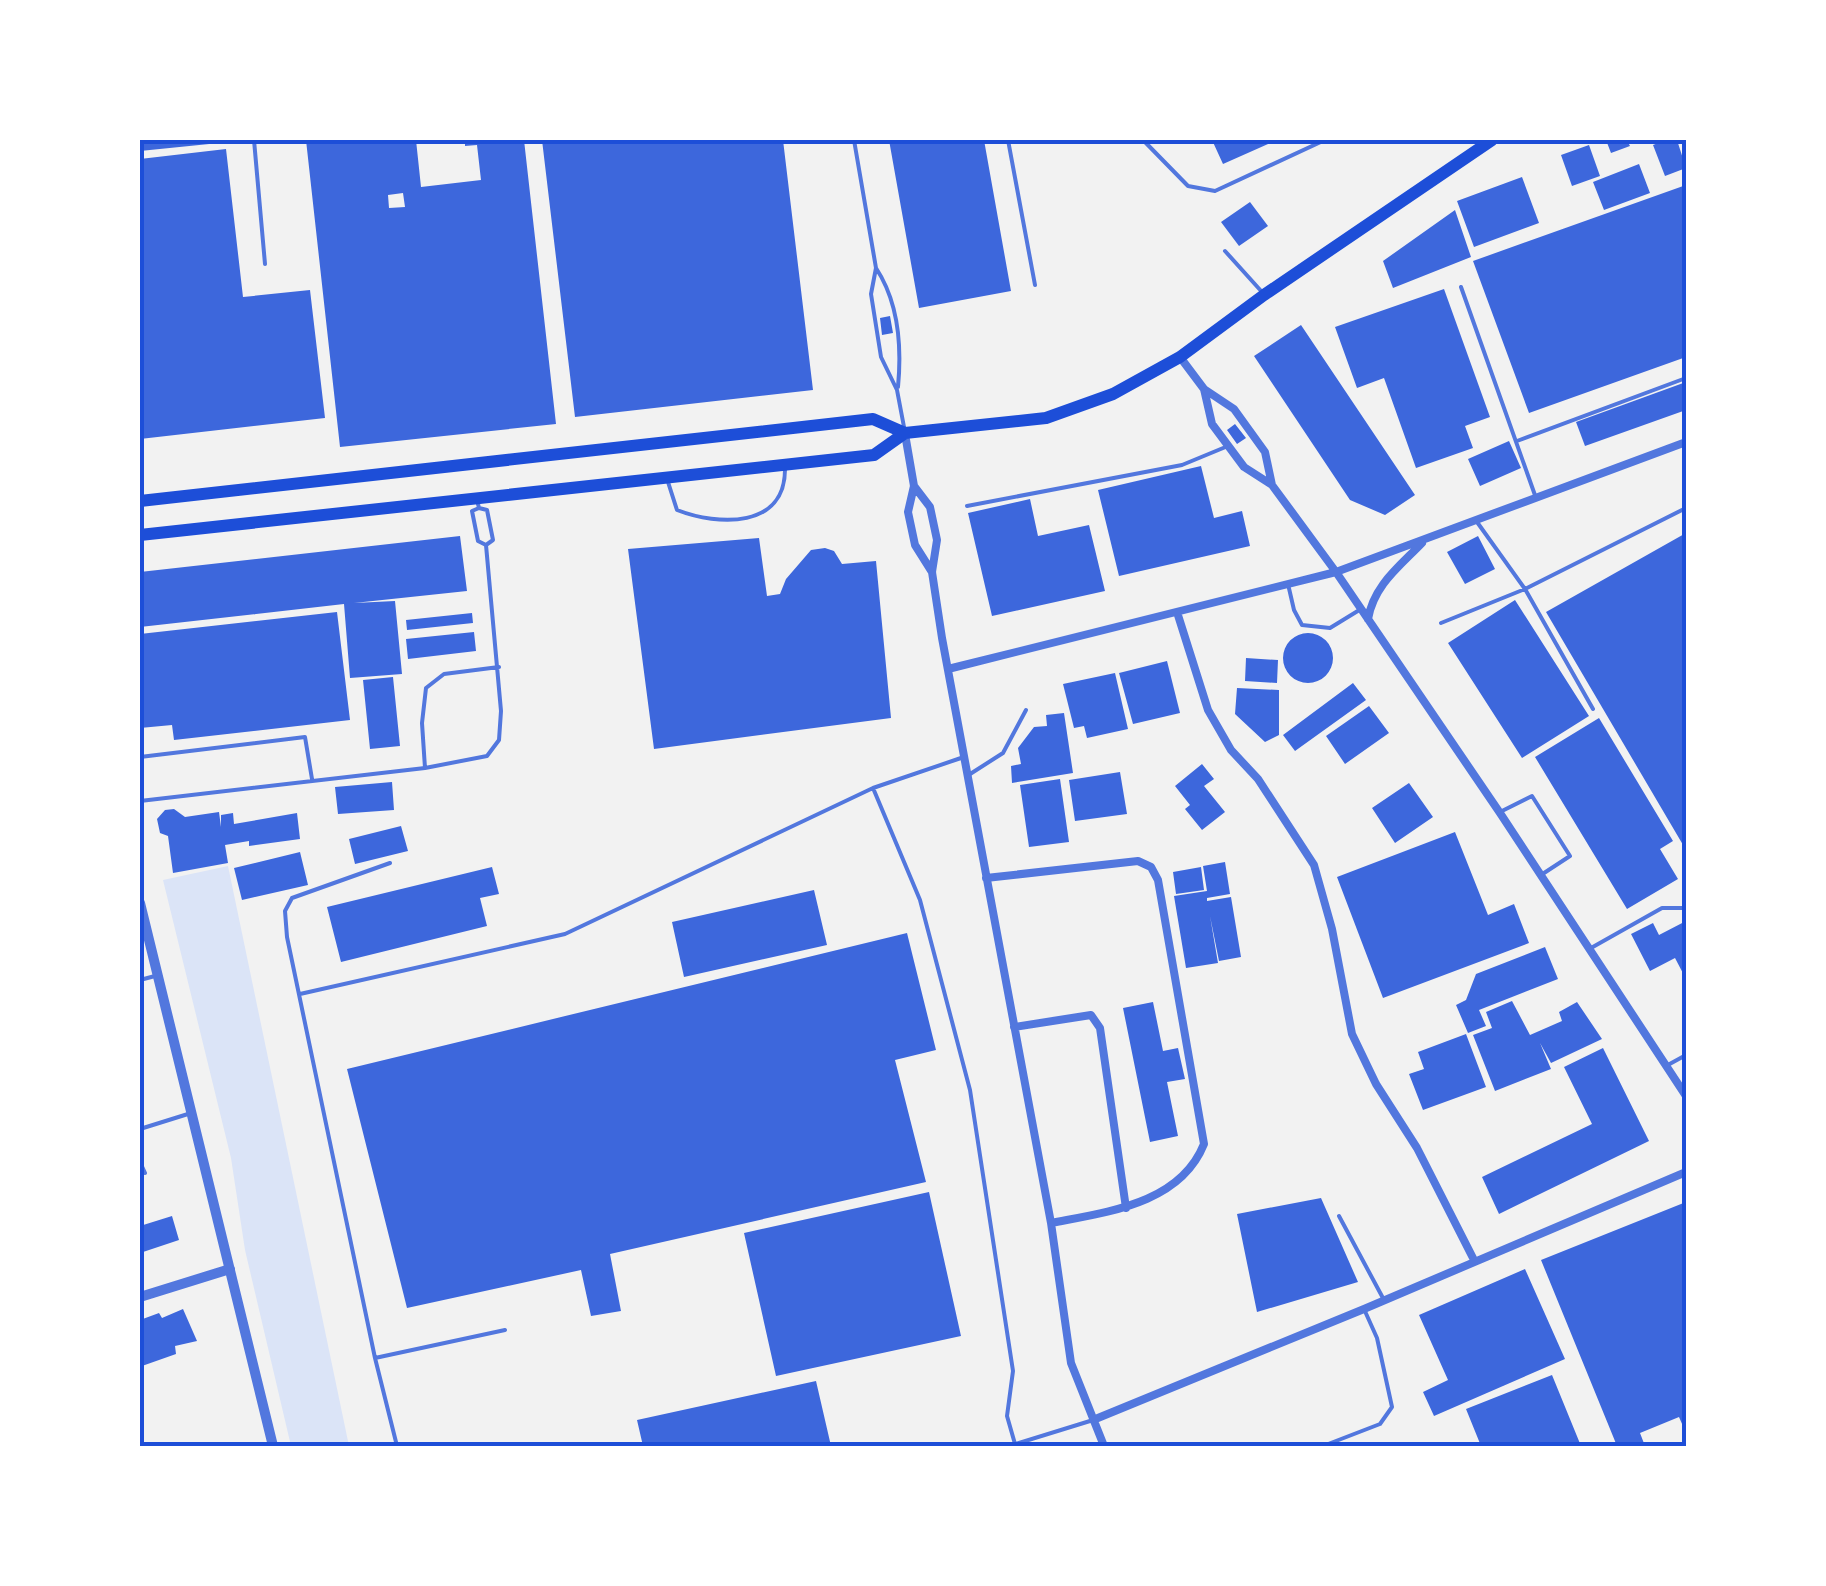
<svg xmlns="http://www.w3.org/2000/svg" width="1826" height="1586" viewBox="0 0 1826 1586" font-family="'Noto Sans',sans-serif">
<rect width="100%" height="100%" fill="#f2f2f2"/>
<path fill="#dbe4f7" d="M228 866 349 1446H291L245 1250 231 1158 163 880Z"/>
<path fill="#3d67dc" fill-rule="evenodd" d="M140 140H219V143L140 151Z
M306 140H416L421 187 481 180 477 145 465 146V140H524L556 424 340 447ZM403 193 405 207 389 208 388 195Z
M542 140H783L813 390 575 417Z
M889 140H984L1011 291 919 308Z
M1212 140H1277L1223 164Z
M1606 140H1627L1630 146 1611 153Z
M1666 140H1677L1686 168 1665 176 1653 145Z
M1589 145 1600 176 1572 186 1561 155Z
M226 149 243 297 310 290 325 418 140 439V159Z
M1639 164 1650 193 1604 210 1593 182Z
M1522 177 1539 223 1474 247 1457 201Z
M1686 185V357L1529 413 1473 261Z
M1250 202 1268 226 1239 246 1221 222Z
M1455 210 1471 257 1393 288 1383 261Z
M1444 289 1490 417 1465 426 1473 448 1416 468 1384 378 1357 388 1335 327Z
M890 316 893 333 882 335 880 318Z
M1301 325 1415 495 1385 515 1350 500 1254 356Z
M1686 382V410L1585 446 1576 422Z
M1235 424 1246 438 1237 444 1227 430Z
M1509 441 1521 468 1480 486 1468 459Z
M1201 466 1214 518 1242 511 1250 546 1119 576 1098 490Z
M1030 499 1038 536 1089 525 1105 591 992 616 968 513Z
M1686 533V850L1546 612Z
M460 536 467 591 354 603 395 601 402 674 350 678 344 604 140 627V572Z
M1478 536 1495 569 1465 584 1447 552Z
M759 538 767 596 780 594 786 579 811 550 825 548 834 551 842 564 876 561 891 718 654 749 628 549Z
M1515 600 1589 716 1522 758 1448 643Z
M337 612 350 720 174 740 172 725 140 728V634Z
M472 613 473 623 407 630 406 620Z
M474 632 476 651 408 659 406 639Z
M1283 658a25 25 0 1 1 50 0a25 25 0 1 1-50 0Z
M1246 658 1278 660 1277 683 1245 681Z
M1167 661 1180 713 1133 724 1119 673Z
M1115 673 1128 729 1087 738 1084 726 1074 728 1063 684Z
M393 677 400 746 370 749 363 680Z
M1353 683 1366 700 1295 751 1283 735Z
M1237 688 1279 690V735L1265 742 1235 714Z
M1369 706 1389 733 1345 764 1326 736Z
M1064 713 1073 773 1012 783 1011 766 1021 764 1018 748 1034 727 1047 726 1046 715Z
M1599 718 1673 841 1660 849 1678 879 1627 909 1535 757Z
M1202 764 1214 779 1204 786 1225 812 1202 830 1185 809 1190 805 1175 786Z
M1120 772 1127 814 1075 821 1069 780Z
M1060 779 1069 842 1029 847 1020 785Z
M392 782 394 810 338 814 335 787Z
M1409 783 1433 817 1395 843 1372 808Z
M174 809 185 817 219 812 221 827V815L233 813 234 824 297 813 300 839 249 846V841L225 845 228 863 173 873 168 836 160 833 157 819 165 810Z
M401 826 408 851 355 864 349 839Z
M1455 832 1488 915 1514 904 1529 943 1383 998 1337 877Z
M300 852 308 885 242 900 234 868Z
M1225 862 1230 894 1207 898V901L1231 897 1241 957 1219 961 1210 916 1218 963 1186 968 1174 896 1207 891 1203 866Z
M492 867 499 894 480 898 487 926 341 962 327 907Z
M1201 867 1204 890 1176 894 1173 872Z
M814 890 827 945 684 977 672 922Z
M1686 921V979L1675 958 1650 971 1631 934 1653 923 1659 935Z
M907 933 936 1050 895 1060 926 1182 610 1254 621 1311 591 1316 581 1270 407 1308 347 1069Z
M1545 947 1558 979 1479 1010 1486 1026 1468 1033 1456 1005 1466 1000 1476 974Z
M1512 1001 1530 1035 1562 1021 1559 1012 1577 1002 1602 1039 1551 1063 1540 1043 1551 1069 1495 1091 1473 1035 1492 1028 1486 1012Z
M1153 1002 1163 1051 1178 1048 1185 1079 1167 1082 1178 1136 1150 1142 1123 1008Z
M1466 1034 1486 1087 1423 1110 1409 1074 1424 1069 1418 1052Z
M1603 1048 1649 1141 1499 1214 1482 1177 1592 1124 1564 1067Z
M929 1192 961 1336 776 1376 744 1233Z
M1321 1198 1358 1282 1257 1312 1237 1214Z
M1686 1202V1433L1679 1417 1640 1433 1645 1446H1617L1541 1260Z
M172 1216 179 1240 140 1253V1226Z
M1525 1269 1565 1359 1434 1416 1423 1392 1448 1380 1419 1315Z
M183 1309 197 1341 175 1346 176 1354 142 1366 144 1371 140 1373V1320L159 1313 162 1318Z
M1552 1375 1581 1446H1481L1466 1409Z
M816 1381 831 1446H643L637 1420Z"/>
<g fill="none" stroke-linecap="round" stroke-linejoin="round">
<path stroke="#5277de" stroke-width="4" d="M254 140 265 264
M854 140 876 268 871 294 881 357 897 390 904 427
M1008 140 1035 285
M1143 140 1188 186 1215 191 1325 140
M1225 251 1262 292
M876 268C899 303 902 345 898 387
M1461 287 1536 498
M1517 441 1686 378
M668 482 677 510C718 526 786 529 785 468
M477 500 479 508 487 510 493 540 486 545
M967 506 1182 465 1228 446
M1477 522 1525 589 1593 709
M1288 584 1294 610 1302 625 1330 628 1361 609
M1441 623 1525 589 1686 508
M140 757 305 737 312 779
M425 768 422 723 426 688 444 674 499 667
M967 776 1003 753 1026 710
M873 788 920 900 970 1090 1013 1371 1007 1416 1015 1444
M140 801 425 768 487 756 499 740 501 711 486 545 478 541 472 511 479 508
M1502 811 1532 796 1570 856 1541 875
M390 863 292 898 285 911 287 937 375 1358 397 1446
M1591 948 1662 908H1686
M140 980 155 976
M300 994 565 934 873 788 961 758
M1666 1066 1686 1055
M140 1129 188 1114
M140 1162 145 1173
M1339 1216 1384 1300
M375 1358 505 1330
M1009 1446 1090 1421
M1323 1446 1380 1424 1392 1407 1377 1338 1364 1309"/>
<path stroke="#5277de" stroke-width="8" d="M1180 357 1204 389 1234 409 1265 452 1272 485
M1204 389 1212 424 1244 467 1272 485 1336 572 1500 813 1686 1096
M905 434 914 486 908 512 915 545 932 572
M914 486 930 507 937 540 932 572 942 638 1051 1223 1071 1363 1104 1446
M1177 612 1208 710 1231 750 1258 779 1314 865 1332 929 1352 1034 1376 1084 1417 1148 1474 1260
M1368 619C1374 585 1399 567 1422 543
M948 669 1336 572 1686 442
M986 878 1138 861 1151 867 1158 880 1204 1144C1180 1204 1107 1212 1051 1223
M1014 1027 1091 1015 1100 1028 1126 1208
M1093 1420 1364 1309 1686 1172"/>
<path stroke="#5277de" stroke-width="10" d="M140 903 273 1446
M140 1297 230 1269"/>
<path stroke="#1d4ed8" stroke-width="12" d="M140 501 873 419 905 433 1046 418 1113 394 1180 357 1264 295 1492 140
M140 535 874 455 905 433"/>
</g>
<rect width="1826" height="1586" fill="none" stroke="#ffffff" stroke-width="285"/>
<rect x="142" y="142" width="1542" height="1302" fill="none" stroke="#1d4ed8" stroke-width="4"/>
</svg>
